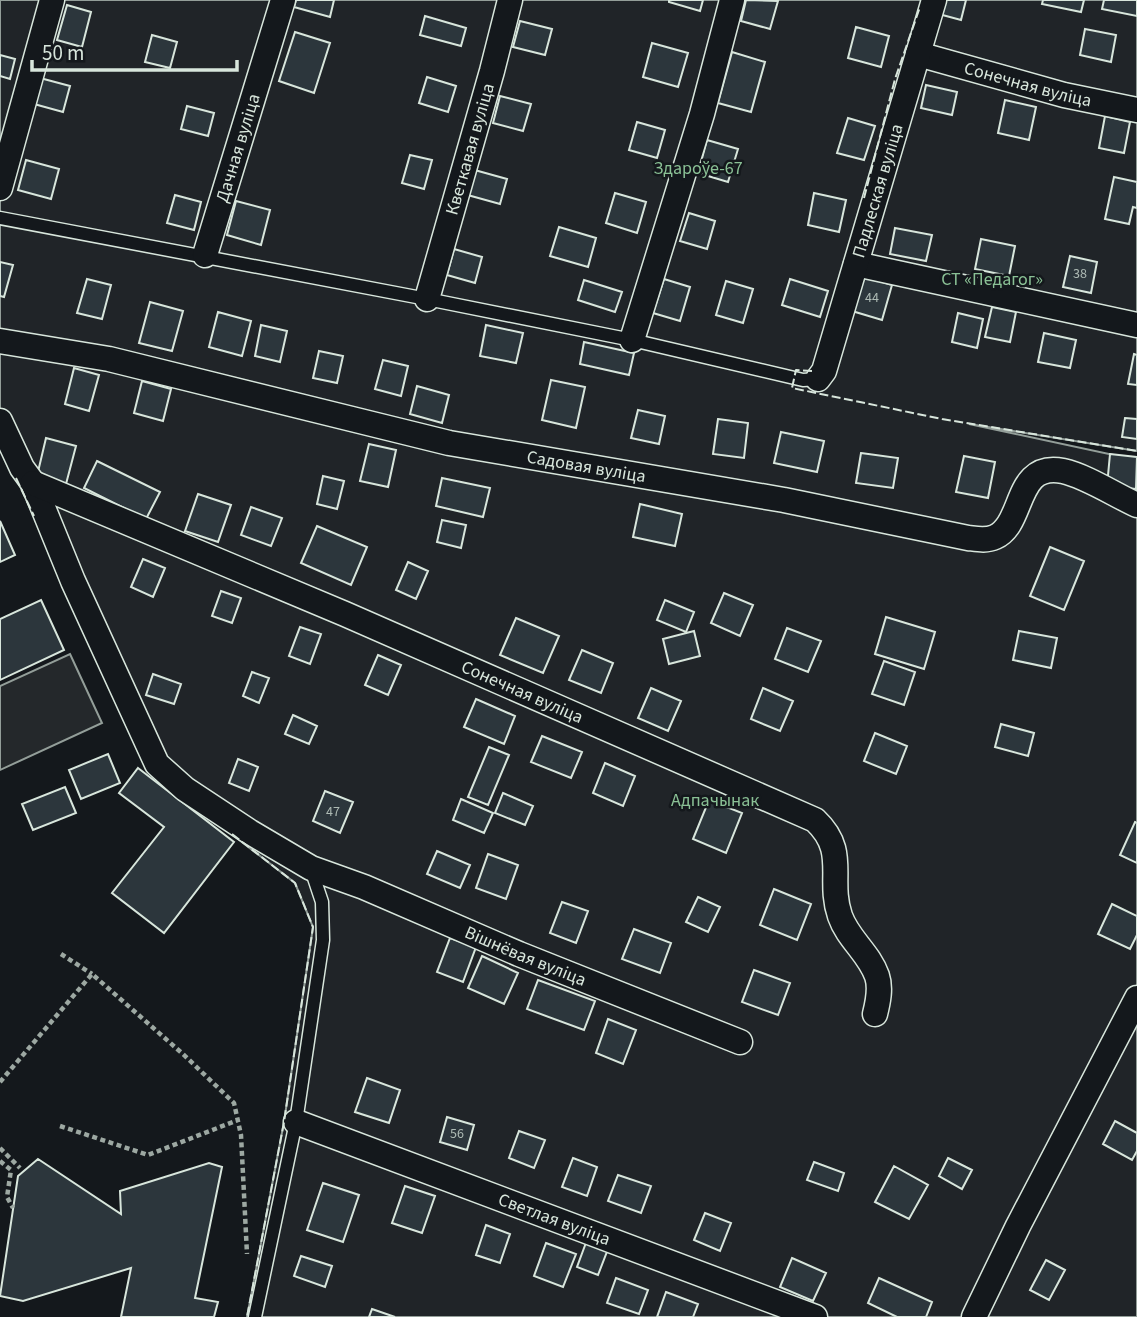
<svg xmlns="http://www.w3.org/2000/svg" width="1137" height="1317" viewBox="0 0 1137 1317" font-family="'Source Sans 3',sans-serif">
<rect width="100%" height="100%" fill="#14181c"/>
<path fill="#202428" stroke="#939e99" stroke-width="2" d="M0 0H1137V451L969 424 1137 460V1317H247L284 1122 313 927 295 883 185 798 146 758 0 443Z"/>
<path fill="#24282b" stroke="#939e99" stroke-width="2" d="M70 654 102 723 0 770V686Z"/>
<path fill="#2c363c" stroke="#d8e6dc" stroke-width="2" d="M296 0H334L330 17 294 7Z
M669 0H703L700 11 669 2Z
M746 0 778 1 770 29 741 21Z
M938 0H966L961 20 935 13Z
M1043 0H1084L1081 12 1042 4Z
M1104 0H1137V16L1102 9Z
M67 5 91 12 82 47 57 40Z
M425 16 466 28 461 46 420 35Z
M520 21 552 29 545 55 513 47Z
M856 27 889 36 881 67 848 58Z
M1085 29 1116 35 1111 62 1080 55Z
M295 32 330 43 314 93 279 81Z
M152 35 177 42 170 68 145 62Z
M652 43 688 53 678 87 643 77Z
M732 52 765 62 751 112 718 103Z
M0 55 15 59 10 79 0 76Z
M427 77 456 86 448 112 419 103Z
M40 78 70 86 63 112 34 104Z
M926 85 957 92 952 115 921 108Z
M500 96 531 104 523 131 493 123Z
M1005 100 1036 107 1029 140 998 133Z
M187 106 214 113 208 136 181 129Z
M1105 116 1130 122 1124 153 1099 148Z
M848 118 875 126 864 160 837 153Z
M637 122 665 130 657 158 629 150Z
M707 140 738 149 728 182 698 173Z
M410 155 432 160 424 189 402 183Z
M26 160 59 169 51 199 18 190Z
M471 169 507 179 500 204 464 194Z
M1114 177 1137 182V208L1133 207 1129 224 1105 219Z
M615 193 646 202 637 233 606 223Z
M814 193 846 200 839 232 808 225Z
M175 195 201 202 194 230 167 223Z
M236 201 270 210 261 245 227 235Z
M689 213 715 221 707 249 680 241Z
M559 227 596 238 588 267 550 256Z
M895 228 932 235 926 261 890 254Z
M981 239 1015 246 1009 276 975 269Z
M454 249 482 257 475 283 447 275Z
M1070 256 1097 262 1091 293 1063 287Z
M0 262 13 265 4 297 0 296Z
M863 276 892 285 882 320 852 311Z
M87 279 111 285 102 319 77 313Z
M664 279 690 287 680 321 653 313Z
M790 279 828 291 820 317 782 305Z
M584 280 622 292 615 312 578 300Z
M726 281 753 289 743 323 716 315Z
M150 302 183 311 172 351 139 343Z
M992 307 1016 312 1010 342 985 337Z
M218 312 251 321 242 356 209 347Z
M958 313 983 319 977 348 952 342Z
M261 325 287 331 280 362 255 356Z
M486 325 523 333 516 363 480 356Z
M1044 333 1076 340 1070 368 1038 362Z
M584 342 634 353 629 375 580 364Z
M319 351 343 356 337 383 313 378Z
M1134 354 1137 355V385L1128 384Z
M383 360 408 366 401 396 375 389Z
M74 368 99 375 89 411 65 404Z
M551 380 585 387 576 428 542 420Z
M142 381 171 389 163 421 134 413Z
M417 386 449 395 442 423 410 414Z
M638 410 665 416 659 444 631 438Z
M1125 418 1137 419V439L1122 437Z
M718 419 748 423 744 458 713 454Z
M781 432 824 441 817 472 774 463Z
M46 438 76 446 66 484 37 476Z
M369 444 396 450 388 487 360 481Z
M861 453 898 458 893 488 856 483Z
M1110 454 1137 457 1136 489 1107 486Z
M964 456 995 462 988 498 956 492Z
M97 461 160 492 146 519 84 488Z
M323 476 344 481 337 509 317 504Z
M442 478 490 488 483 517 436 506Z
M198 494 231 505 218 542 185 531Z
M640 504 682 514 675 546 633 537Z
M251 507 282 518 271 546 241 535Z
M442 520 466 525 461 548 437 542Z
M0 521 15 555 0 562Z
M317 526 367 547 351 585 301 563Z
M1050 547 1084 561 1064 610 1030 596Z
M143 559 165 568 153 597 131 587Z
M408 562 428 571 416 599 396 590Z
M221 591 241 598 232 623 212 616Z
M724 593 753 605 740 636 711 623Z
M41 600 64 650 0 680V619Z
M665 600 694 612 686 632 657 620Z
M886 617 935 632 924 669 875 654Z
M516 618 559 636 543 673 500 655Z
M300 627 321 634 310 664 289 656Z
M787 628 821 641 808 672 775 659Z
M694 631 700 656 669 664 663 639Z
M1019 631 1057 638 1051 668 1013 660Z
M582 650 613 663 601 693 569 680Z
M378 655 401 665 388 695 365 685Z
M884 661 915 672 904 705 872 694Z
M252 672 269 678 259 703 243 696Z
M153 674 181 684 174 704 146 695Z
M651 688 681 701 668 731 638 718Z
M763 688 793 701 780 731 751 719Z
M476 699 515 716 504 744 464 727Z
M293 715 317 726 309 744 285 734Z
M1001 724 1034 733 1028 756 995 747Z
M875 733 907 746 896 774 864 761Z
M542 736 582 752 571 778 531 762Z
M489 747 509 755 488 805 468 797Z
M108 754 120 783 81 799 69 770Z
M238 759 258 767 249 791 229 783Z
M605 763 635 776 623 806 593 793Z
M138 768 234 842 164 933 112 893 164 827 119 793Z
M65 787 76 813 33 830 22 804Z
M325 791 353 802 340 833 313 821Z
M503 793 533 806 525 825 495 813Z
M461 799 493 813 484 833 453 820Z
M709 800 742 813 726 853 693 839Z
M1135 822 1137 823V863L1120 855Z
M437 851 470 865 460 888 427 874Z
M488 854 518 865 506 899 476 888Z
M774 889 811 904 797 940 760 925Z
M698 897 720 907 708 932 686 922Z
M562 902 588 911 576 943 550 933Z
M1112 904 1137 916V935L1130 949 1098 934Z
M634 929 671 943 660 973 622 959Z
M450 938 476 947 463 982 437 972Z
M482 956 518 973 504 1004 468 988Z
M754 970 790 983 778 1015 742 1002Z
M538 980 595 1001 584 1030 527 1009Z
M608 1019 636 1030 623 1064 596 1053Z
M367 1078 400 1090 389 1123 355 1112Z
M447 1117 474 1125 467 1150 440 1142Z
M1115 1121 1137 1133V1151L1132 1160 1103 1144Z
M519 1131 545 1140 534 1168 509 1158Z
M573 1158 597 1167 587 1196 562 1187Z
M948 1158 972 1170 962 1189 939 1176Z
M38 1159 121 1214 120 1191 209 1163 222 1167 195 1298 218 1302 214 1317H121L131 1268 23 1301 0 1296 18 1176Z
M814 1162 844 1173 838 1191 807 1180Z
M894 1166 928 1185 909 1219 875 1202Z
M618 1175 651 1186 641 1213 608 1201Z
M323 1183 359 1195 343 1242 307 1230Z
M405 1186 435 1196 422 1233 392 1223Z
M705 1213 731 1223 720 1251 694 1240Z
M486 1225 510 1234 500 1263 476 1255Z
M587 1240 608 1249 598 1275 577 1267Z
M546 1243 576 1254 563 1287 534 1276Z
M301 1256 332 1266 325 1287 294 1276Z
M792 1258 826 1273 813 1301 780 1287Z
M1046 1260 1065 1270 1049 1300 1030 1290Z
M616 1278 648 1290 639 1314 607 1303Z
M879 1278 932 1302 926 1317H897L868 1303Z
M666 1292 698 1304 693 1317H657Z
M372 1309 395 1317H369Z"/>
<g fill="none" stroke-linecap="round" stroke-linejoin="round">
<defs>
<path id="lane" d="M0 218 427 299 632 340 803 380 818 379
M255 1317 296 1122 323 940 322 902 311 869"/>
<g id="street">
<path id="s1" d="M918 54 1064 95 1137 110"/>
<path d="M0 188 52 0"/>
<path id="s2" d="M205 255 283 0"/>
<path d="M856 264 1137 325"/>
<path id="s3" d="M427 299 492 71 510 0"/>
<path d="M632 340 702 114 732 0"/>
<path id="s4" d="M0 341 109 359 449 443 784 500 968 538C977 539 986 541 995 537 1025 524 1014 461 1063 471 1086 476 1115 495 1137 505"/>
<path id="s5" d="M818 379 824 371 934 0"/>
<path id="s6" d="M0 421 22 468 33 483 73 581 157 764 185 789 250 832 311 868 364 887 519 954 740 1042"/>
<path id="s7" d="M33 483 345 614 815 820C849 852 827 878 840 916 848 939 869 953 877 976 881 988 878 1002 875 1014"/>
<path id="s8" d="M296 1122 815 1317"/>
<path d="M974 1317 1018 1226 1137 998"/>
</g>
</defs>
<use href="#lane" stroke="#d8e6dc" stroke-width="15"/>
<use href="#street" stroke="#d8e6dc" stroke-width="27"/>
<path stroke="#9da8a2" stroke-width="4.5" stroke-dasharray="5 3.5" stroke-linecap="butt" d="M61 954 92 974
M0 1082 92 974 184 1055 234 1103 241 1135 247 1254
M60 1126 148 1155 238 1120
M0 1148 20 1168
M0 1161 11 1170 7 1197 13 1208"/>
<use href="#lane" stroke="#14181c" stroke-width="12"/>
<use href="#street" stroke="#14181c" stroke-width="24"/>
<path stroke="#d8e6dc" stroke-width="2" stroke-dasharray="9 3.5" stroke-linecap="butt" d="M864 198 895 79 920 7
M812 371 796 370 792 388 942 419 1137 451
M16 478 34 516
M232 834 295 883 313 927 284 1122 247 1317"/>
</g>
<g text-anchor="middle" dominant-baseline="central" stroke-width="5" stroke-linejoin="round" paint-order="stroke">
<g font-size="14" fill="#adbab4">
<text x="1080" y="274">38</text>
<text x="872" y="298">44</text>
<text x="333" y="812">47</text>
<text x="457" y="1134">56</text>
</g>
<g font-size="18" fill="#d8e6dc" stroke="#14181c">
<text stroke="none"><textPath href="#s1" startOffset="114">Сонечная вуліца</textPath></text>
<text stroke="none"><textPath href="#s2" startOffset="112">Дачная вуліца</textPath></text>
<text stroke="none"><textPath href="#s3" startOffset="156">Кветкавая вуліца</textPath></text>
<text stroke="none"><textPath href="#s5" startOffset="198">Падлеская вуліца</textPath></text>
<text stroke="none"><textPath href="#s4" startOffset="600">Садовая вуліца</textPath></text>
<text stroke="none"><textPath href="#s7" startOffset="532">Сонечная вуліца</textPath></text>
<text stroke="none"><textPath href="#s6" startOffset="796">Вішнёвая вуліца</textPath></text>
<text stroke="none"><textPath href="#s8" startOffset="276">Светлая вуліца</textPath></text>
</g>
<g font-size="18" fill="#8ac095" stroke="#14181c">
<text x="698" y="168">Здароўе-67</text>
<text x="992" y="279">СТ «Педагог»</text>
<text x="715" y="800">Адпачынак</text>
</g>
</g>
<path d="M32 60v10h205v-10" fill="none" stroke="#d8e6dc" stroke-width="3.5"/>
<text x="42" y="60" font-size="21" fill="#d8e6dc" stroke="#14181c" stroke-width="5" paint-order="stroke">50 m</text>
</svg>
